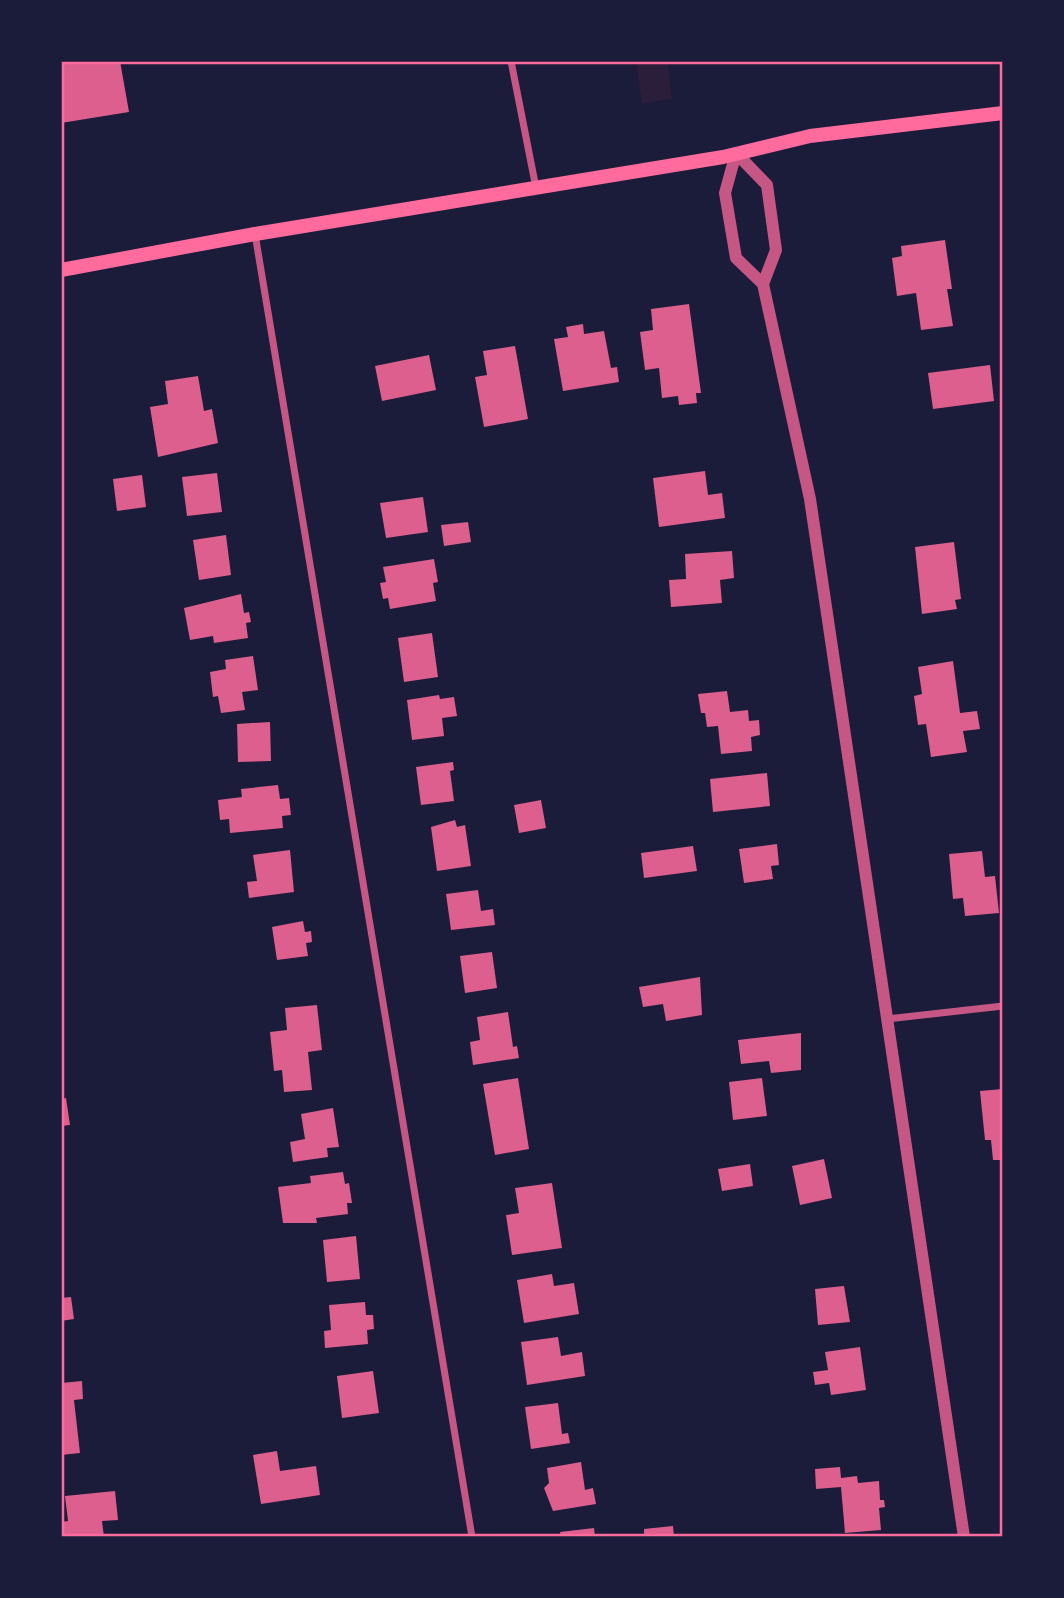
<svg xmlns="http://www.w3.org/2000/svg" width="1064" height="1598" viewBox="0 0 1064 1598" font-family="'PT Sans',sans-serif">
<rect width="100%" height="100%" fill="#1b1b3a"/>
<path fill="#2a1e3b" d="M636 61H668L672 99 642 104Z"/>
<path fill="#dd5f8e" d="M61 61H120L129 112 61 123Z
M945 240 952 289H947L953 326 921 330 916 293 897 296 892 258 902 256 901 246Z
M689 304 701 393H696L697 403 679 405 678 396 662 398 659 368 645 370 640 332 653 330 651 309Z
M583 324 584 334 604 331 611 368 617 367 619 382 563 391 554 339 568 337 566 327Z
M515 346 528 419 484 427 475 377 487 375 483 351Z
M429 355 436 390 382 401 375 366Z
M990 365 994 401 933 409 928 373Z
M198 376 204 411 212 409 218 443 158 457 150 407 168 404 165 381Z
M705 471 708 495 722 493 725 518 659 527 653 478Z
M217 473 222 512 187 516 182 477Z
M142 475 146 507 117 511 113 479Z
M423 497 428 532 386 538 380 503Z
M468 522 471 542 444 546 441 525Z
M226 535 231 575 199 580 193 540Z
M954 542 961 599 955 600 957 609 922 614 915 547Z
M732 551 734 578 720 580 722 603 671 607 669 580 686 579 685 554Z
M434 559 438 582 433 583 436 601 390 609 388 598 383 599 380 583 386 582 383 567Z
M241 594 244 613 249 612 251 622 246 623 248 638 214 643 213 636 190 640 184 608Z
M432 633 438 677 404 682 398 638Z
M253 656 258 690 242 692 245 710 221 713 218 696 213 697 210 672 226 669 225 660Z
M953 661 960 713 977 711 980 729 963 731 967 752 931 757 926 724 918 725 914 696 922 694 918 667Z
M727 691 730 712 748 710 749 721 759 720 760 735 751 737 752 751 721 754 718 726 707 727 705 713H701L698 694Z
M439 695 440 699 454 697 457 716 442 718 444 736 412 740 407 700Z
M270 722 271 761 238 762 237 724Z
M453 762 454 770 450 771 454 801 421 805 416 767Z
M767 773 770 806 713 812 710 779Z
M278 785 280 799 289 798 291 815 282 816 283 828 230 833 229 819 220 820 218 800 242 797 241 789Z
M541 800 546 828 519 833 514 805Z
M455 820 457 827 465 825 471 866 437 871 431 827Z
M777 844 779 865 771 866 773 879 744 883 739 849Z
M693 846 697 871 644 878 641 853Z
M290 850 294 892 249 898 247 882 257 881 253 855Z
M982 851 985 877 995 876 999 913 965 916 963 898 953 899 949 854Z
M478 890 481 911 493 909 495 925 451 930 446 894Z
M303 921 305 932 311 931 312 942 306 943 308 956 277 960 272 927Z
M492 952 497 988 465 993 460 956Z
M700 977 702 1015 666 1021 663 1004 643 1007 639 987Z
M317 1005 322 1050 308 1052 312 1090 284 1092 282 1070 274 1071 270 1032 287 1030 285 1008Z
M508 1012 513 1047 517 1046 519 1058 473 1065 470 1042 480 1040 477 1017Z
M801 1033V1070L771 1073 769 1061 741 1064 738 1040Z
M518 1078 529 1149 495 1155 483 1084Z
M762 1078 767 1116 733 1120 729 1082Z
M1003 1089V1160H993L991 1140H985L980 1091Z
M66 1098 70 1125 61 1126V1099Z
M333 1108 339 1147 327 1148 328 1157 293 1162 290 1142 305 1139 301 1114Z
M824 1159 832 1198 800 1205 792 1166Z
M750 1164 753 1186 722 1191 718 1169Z
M343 1172 345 1184 349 1183 352 1203H347L348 1214 316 1218 317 1223H283L278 1187 311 1183 310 1176Z
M552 1183 562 1248 512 1255 506 1215 519 1213 515 1188Z
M356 1236 360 1279 327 1282 323 1240Z
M552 1274 554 1286 574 1283 579 1314 524 1323 517 1280Z
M844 1286 850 1322 818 1325 815 1289Z
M71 1297 74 1319 61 1321V1298Z
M365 1302 366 1315H373L374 1329 367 1330 368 1344 325 1348 324 1331 331 1330 329 1305Z
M558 1337 561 1356 582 1352 585 1376 527 1385 521 1342Z
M860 1347 866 1390 831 1395 829 1383 815 1385 813 1372 828 1370 825 1352Z
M373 1371 379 1413 342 1418 337 1376Z
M82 1381 83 1399 74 1400 80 1453 61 1455V1383Z
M558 1403 562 1434 568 1433 570 1443 531 1449 525 1407Z
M277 1451 280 1471 316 1466 320 1495 261 1504 253 1455Z
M581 1462 585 1490 593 1488 596 1504 553 1511 544 1488 549 1483 547 1468Z
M840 1467 841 1478 857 1476 858 1483 879 1481 880 1500H884L885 1507 879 1508 881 1530 845 1533 841 1487 816 1489 815 1469Z
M115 1491 118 1520 102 1521 104 1537H61V1522L68 1521 65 1496Z
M673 1526 674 1537H644V1529Z
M594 1528 595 1537H561L560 1532Z"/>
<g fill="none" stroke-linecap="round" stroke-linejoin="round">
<path stroke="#c65784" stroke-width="7" d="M511 61 536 188
M255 234 472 1537
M887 1019 1003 1006"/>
<path stroke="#c65784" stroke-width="12" d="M736 153 767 185 776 250 763 284 810 499 964 1537
M736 153 725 193 736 258 763 284"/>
<path stroke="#ff6b9d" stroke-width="14" d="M61 270 255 234 723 157 810 136 1003 113"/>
</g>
<rect width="1064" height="1598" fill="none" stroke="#1b1b3a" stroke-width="126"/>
<rect x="63" y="63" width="938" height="1472" fill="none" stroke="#ff6b9d" stroke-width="2.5"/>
</svg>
